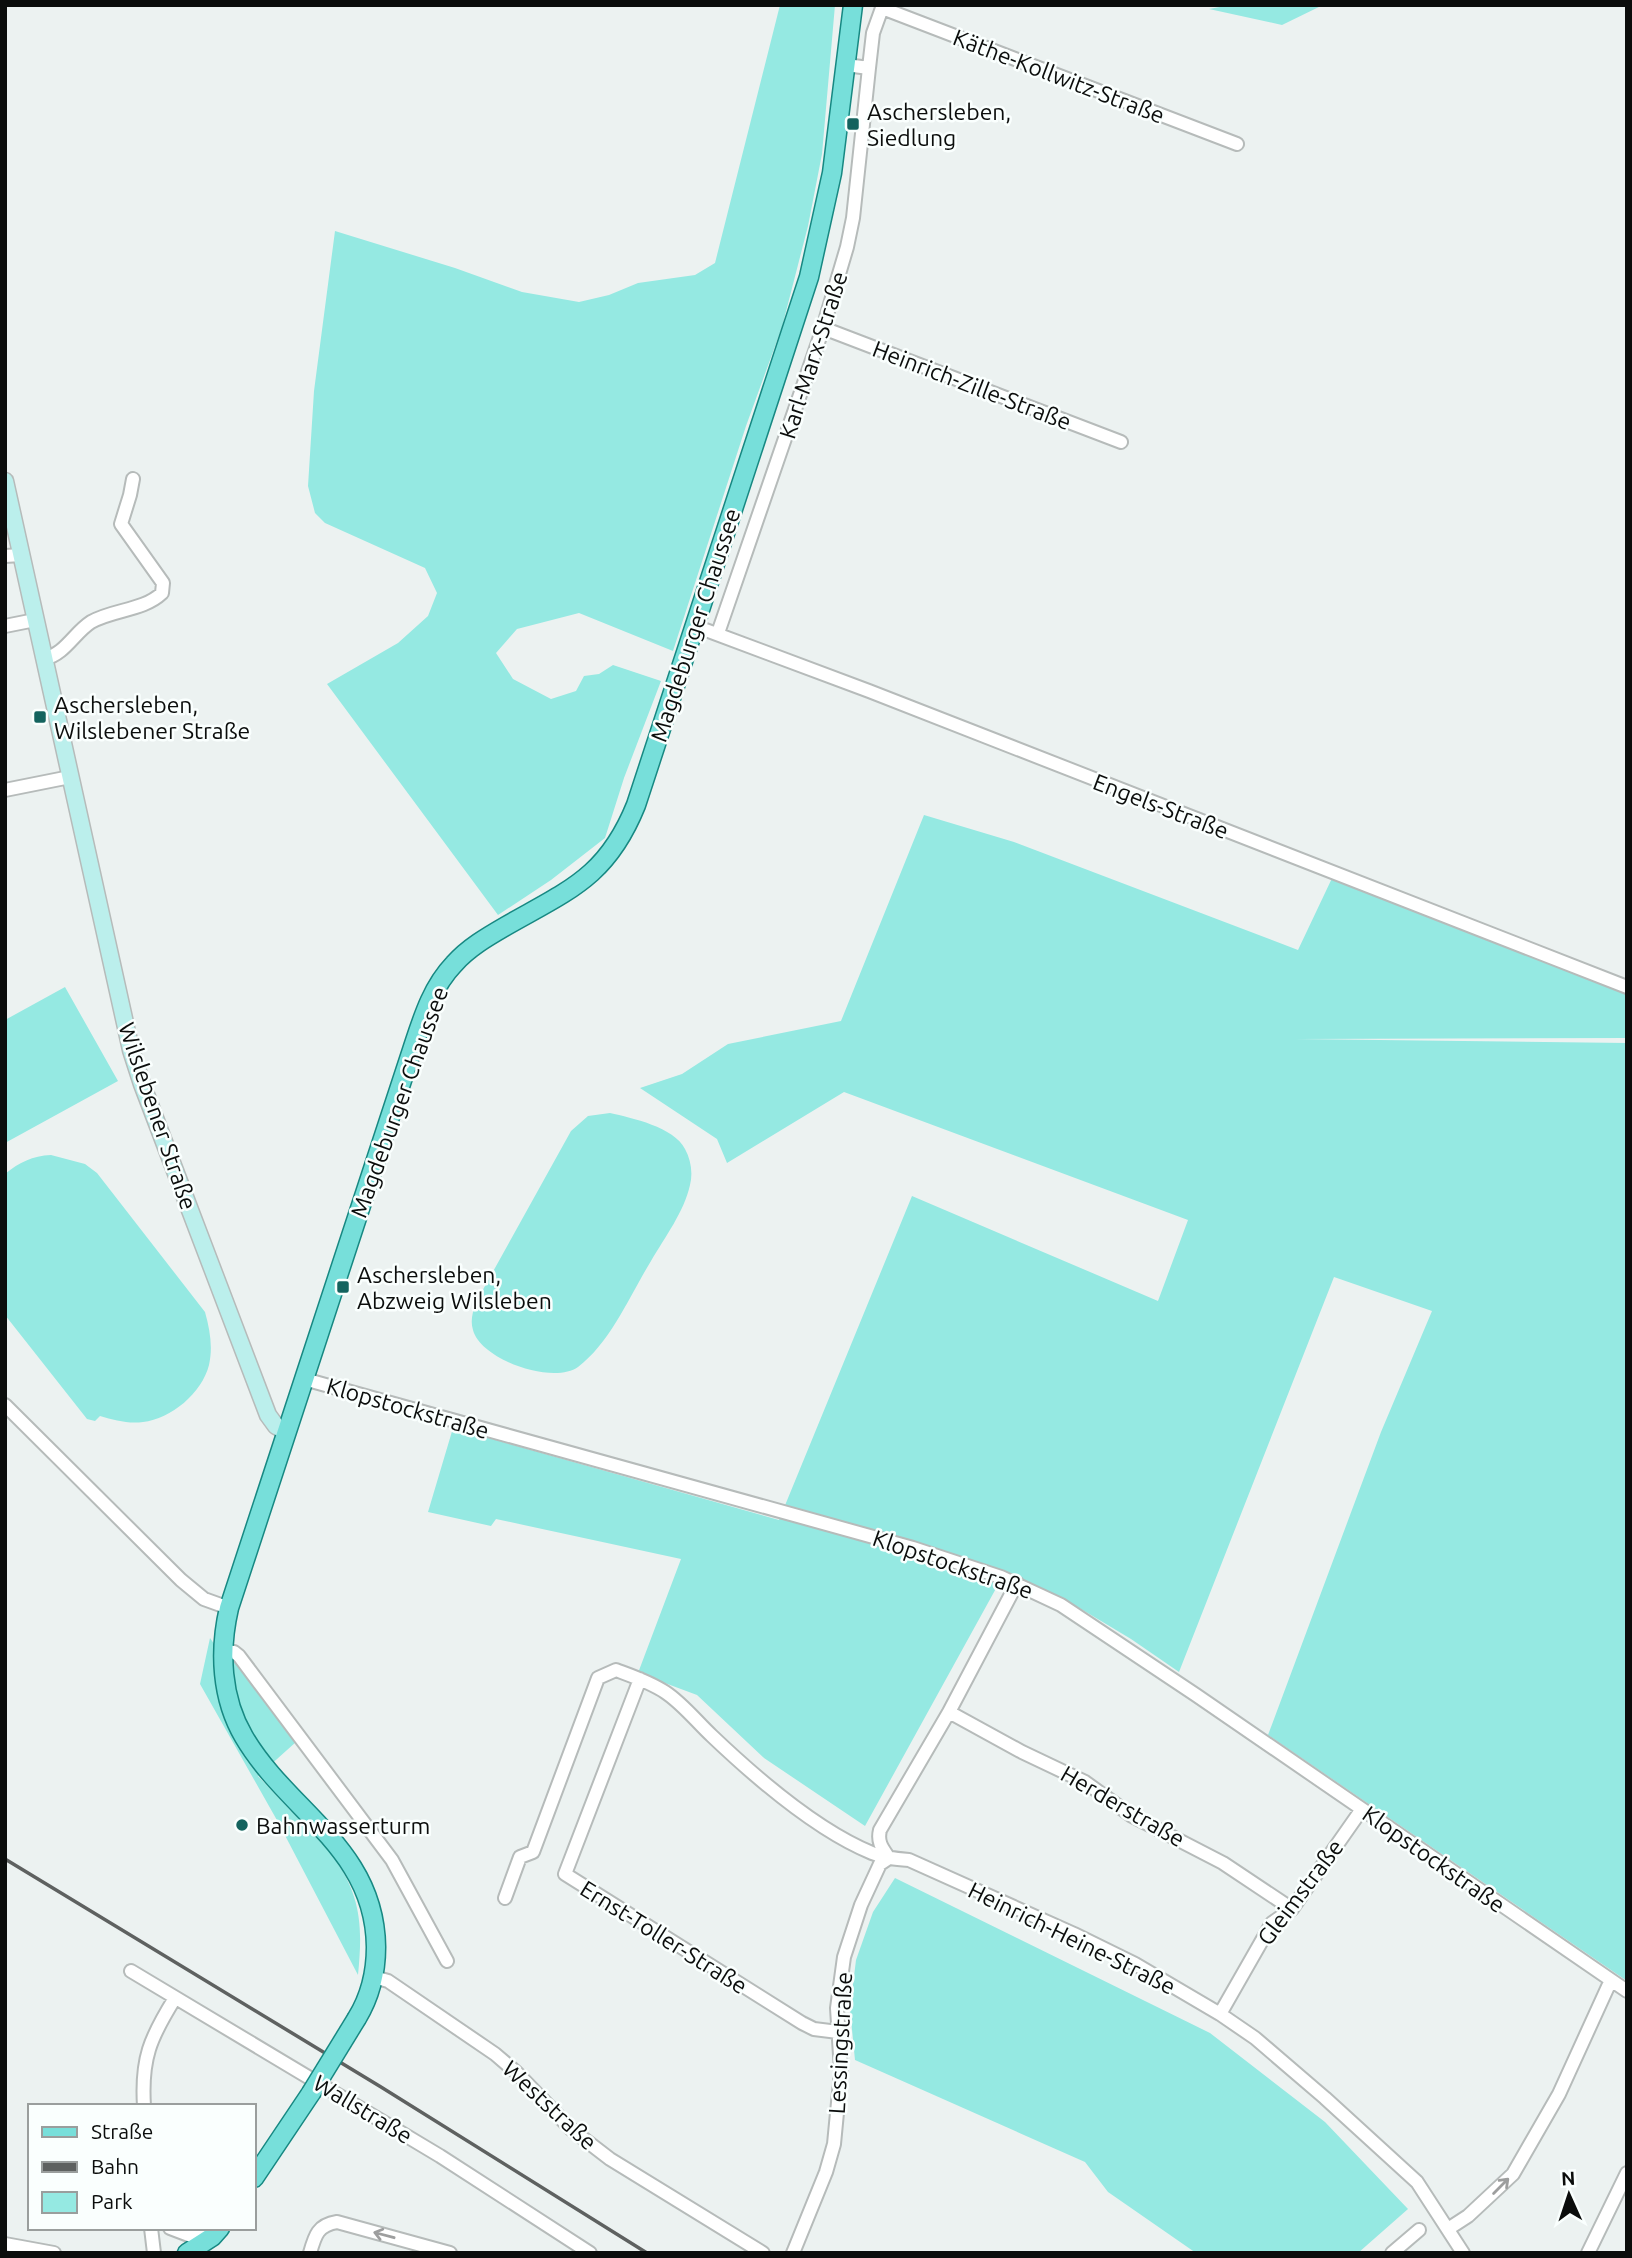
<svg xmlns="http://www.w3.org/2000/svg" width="1632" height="2258" viewBox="0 0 1632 2258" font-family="Ubuntu,sans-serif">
<rect width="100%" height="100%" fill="#ecf2f1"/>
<path fill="#95e9e2" d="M780 5H835L822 154 808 226 782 327 746 426 673 651 579 613 517 629 496 653 513 679 551 699 576 691 584 676 599 674 613 665 661 681 624 778 605 838 551 880 498 915 327 684 398 643 428 616 437 593 425 568 325 523 315 513 308 486 314 391 335 231 455 268 522 292 579 302 609 295 638 283 695 275 715 263Z
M1230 5H1323L1282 25 1209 9Z
M924 815 1014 842 1298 950 1334 874 1627 987V1038L1295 1039 1627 1043V1981L1268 1735 1381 1432 1432 1311 1334 1277 1179 1672 1131 1639 1066 1600 1008 1573 999 1583 865 1826 764 1758 697 1695 638 1673 681 1559 496 1519 491 1526 428 1512 453 1428 779 1520 912 1196 1158 1301 1188 1220 844 1092 727 1163 717 1139 640 1088 682 1074 728 1044 841 1021Z
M65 987 118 1081 5 1143V1020Z
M610 1113C632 1118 674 1127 685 1149 691 1160 693 1173 690 1185 684 1212 665 1237 651 1261 630 1295 611 1342 578 1367 553 1385 481 1360 473 1330 470 1321 473 1312 475 1304L571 1131 588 1116Z
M51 1155 85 1164 97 1173 205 1312C210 1330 213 1347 209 1365 202 1393 171 1419 143 1422 128 1424 114 1420 100 1416L95 1421 87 1419 5 1315V1174C20 1162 32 1156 51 1155Z
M210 1638 226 1661H238L296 1742 258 1776 332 1854C361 1896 363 1925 358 1975L278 1822 200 1684Z
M895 1878 1210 2033 1325 2122 1408 2209 1358 2253H1196L1108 2192 1085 2162 855 2060 850 2009 856 1960 873 1912Z"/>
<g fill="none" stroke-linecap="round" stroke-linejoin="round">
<defs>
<path id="street" d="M869 68 873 33 882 8 1237 144
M823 328 1121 442
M5 556 21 555
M5 626 35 620
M695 626 869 691 1627 987
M718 633 823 328 847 247 853 218 869 68 846 65
M44 659C65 654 74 633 91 622 114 609 143 611 162 593L163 583 121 524 130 495 133 479
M5 790 70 777
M304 1379 913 1548 1001 1577 1061 1605 1196 1695 1627 1991
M5 1405 181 1580 204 1599 229 1608
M222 1651 234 1652 239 1656 392 1860 447 1961
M640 1679 565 1874 802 2023 814 2029 838 2032
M949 1712 1022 1752 1085 1782 1132 1816 1223 1863 1292 1909
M505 1898 520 1857 533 1852 598 1678 616 1670C632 1676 650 1682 665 1692 682 1703 697 1722 712 1736 754 1776 818 1831 872 1853 884 1858 896 1859 909 1860L1074 1934 1135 1964 1220 2014 1255 2038 1325 2098 1417 2182 1463 2253
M131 1971 440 2156 590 2253
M374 1977 388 1981 495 2054 516 2072 571 2129 610 2159 763 2253
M1220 2014 1272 1923 1292 1909 1362 1809
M144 2106C141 2059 150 2038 175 1998
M151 2228 154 2253
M170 2228 191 2236 211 2237
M1448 2229 1468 2216 1513 2174 1559 2094 1611 1980
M5 2244 54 2253
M310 2253C315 2235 318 2225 337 2222L450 2253
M793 2253 826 2172 834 2144 841 2071 837 2008 844 1957 861 1905 880 1864 889 1858C882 1848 877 1842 880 1830L949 1712 1017 1583
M1392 2253 1419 2230
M1588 2253 1627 2173"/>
<path id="secondary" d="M5 481 131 1050 142 1084 268 1415 276 1426 287 1432"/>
<path id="primary" d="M357 2018C371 1995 376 1973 376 1947 375 1848 288 1812 244 1737 221 1698 219 1651 229 1608L412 1050C422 1020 431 988 454 964 468 948 487 937 506 926 569 890 607 877 636 805L809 277 832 173 853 5
M254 2178 311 2093
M187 2253 212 2237 220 2228"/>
</defs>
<use href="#street" stroke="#b6bbba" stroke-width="16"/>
<use href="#secondary" stroke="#b6bbba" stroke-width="19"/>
<use href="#primary" stroke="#178882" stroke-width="21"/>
<use href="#street" stroke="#fff" stroke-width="12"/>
<use href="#secondary" stroke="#bbefec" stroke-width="16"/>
<use href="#primary" stroke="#77dfda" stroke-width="18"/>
<path stroke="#5e6160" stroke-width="3.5" d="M5 1859 381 2087 647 2253"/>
<defs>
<path id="primary-bridge" d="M311 2093 357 2018"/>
</defs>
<use href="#primary-bridge" stroke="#178882" stroke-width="21" stroke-linecap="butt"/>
<use href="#primary-bridge" stroke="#77dfda" stroke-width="18"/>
</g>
<defs><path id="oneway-shaft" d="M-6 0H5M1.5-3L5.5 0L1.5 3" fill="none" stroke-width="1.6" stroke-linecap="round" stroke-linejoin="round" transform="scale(1.75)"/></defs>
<g stroke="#9d9e9e">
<use href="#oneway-shaft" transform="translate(1501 2186) rotate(-45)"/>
<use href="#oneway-shaft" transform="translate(384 2235) rotate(-165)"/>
</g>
<g fill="#14635e" stroke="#fafffe" stroke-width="2.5">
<rect x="846" y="117" width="14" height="14" rx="3.5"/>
<rect x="33" y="710" width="14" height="14" rx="3.5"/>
<rect x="336" y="1280" width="14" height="14" rx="3.5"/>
<circle cx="242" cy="1825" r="7"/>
</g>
<g text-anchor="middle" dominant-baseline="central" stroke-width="5" stroke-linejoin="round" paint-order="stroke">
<g font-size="23" fill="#0b0d0c" stroke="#fafffe">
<text transform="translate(1059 76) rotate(21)">Käthe-Kollwitz-Straße</text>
<text transform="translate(813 355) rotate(-72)">Karl-Marx-Straße</text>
<text transform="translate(972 385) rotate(21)">Heinrich-Zille-Straße</text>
<text transform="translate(695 625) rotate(-72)">Magdeburger Chaussee</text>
<text transform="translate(1161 806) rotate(21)">Engels-Straße</text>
<text transform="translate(399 1102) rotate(-70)">Magdeburger Chaussee</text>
<text transform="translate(158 1116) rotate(71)">Wilslebener Straße</text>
<text transform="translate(408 1408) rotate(16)">Klopstockstraße</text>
<text transform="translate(953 1564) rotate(19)">Klopstockstraße</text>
<text transform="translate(1123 1806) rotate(30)">Herderstraße</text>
<text transform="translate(1434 1859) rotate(35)">Klopstockstraße</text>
<text transform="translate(1300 1892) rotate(-53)">Gleimstraße</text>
<text transform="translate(664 1937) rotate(32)">Ernst-Toller-Straße</text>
<text transform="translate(1072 1938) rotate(26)">Heinrich-Heine-Straße</text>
<text transform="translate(840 2043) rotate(-87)">Lessingstraße</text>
<text transform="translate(550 2105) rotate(43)">Weststraße</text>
<text transform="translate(363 2109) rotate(31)">Wallstraße</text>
</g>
<g font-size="23" fill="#0b0d0c" stroke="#fafffe" text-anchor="start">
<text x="867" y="111">Aschersleben,<tspan x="867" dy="26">Siedlung</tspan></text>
<text x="54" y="704">Aschersleben,<tspan x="54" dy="26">Wilslebener Straße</tspan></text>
<text x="357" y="1274">Aschersleben,<tspan x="357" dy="26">Abzweig Wilsleben</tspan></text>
<text x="256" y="1825">Bahnwasserturm</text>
</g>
</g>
<rect width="1632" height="2258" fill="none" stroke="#0b0d0c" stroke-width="14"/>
<rect x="28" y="2104" width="228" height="126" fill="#fafffe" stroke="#9a9e9d" stroke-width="2"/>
<rect x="42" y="2127" width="35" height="10" fill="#77dfda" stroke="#9a9e9d" stroke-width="2"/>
<text x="91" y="2139" font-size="21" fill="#0b0d0c">Straße</text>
<rect x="42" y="2162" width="35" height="10" fill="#5e6160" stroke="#9a9e9d" stroke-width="2"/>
<text x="91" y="2174" font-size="21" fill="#0b0d0c">Bahn</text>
<rect x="42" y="2192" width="35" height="21" fill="#95e9e2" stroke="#9a9e9d" stroke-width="2"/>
<text x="91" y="2209" font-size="21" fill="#0b0d0c">Park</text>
<g transform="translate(1569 2195) rotate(357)" stroke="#fafffe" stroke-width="5" paint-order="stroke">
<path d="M0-5L12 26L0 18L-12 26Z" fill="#0b0d0c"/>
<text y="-10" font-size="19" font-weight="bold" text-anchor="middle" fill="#0b0d0c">N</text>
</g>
</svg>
